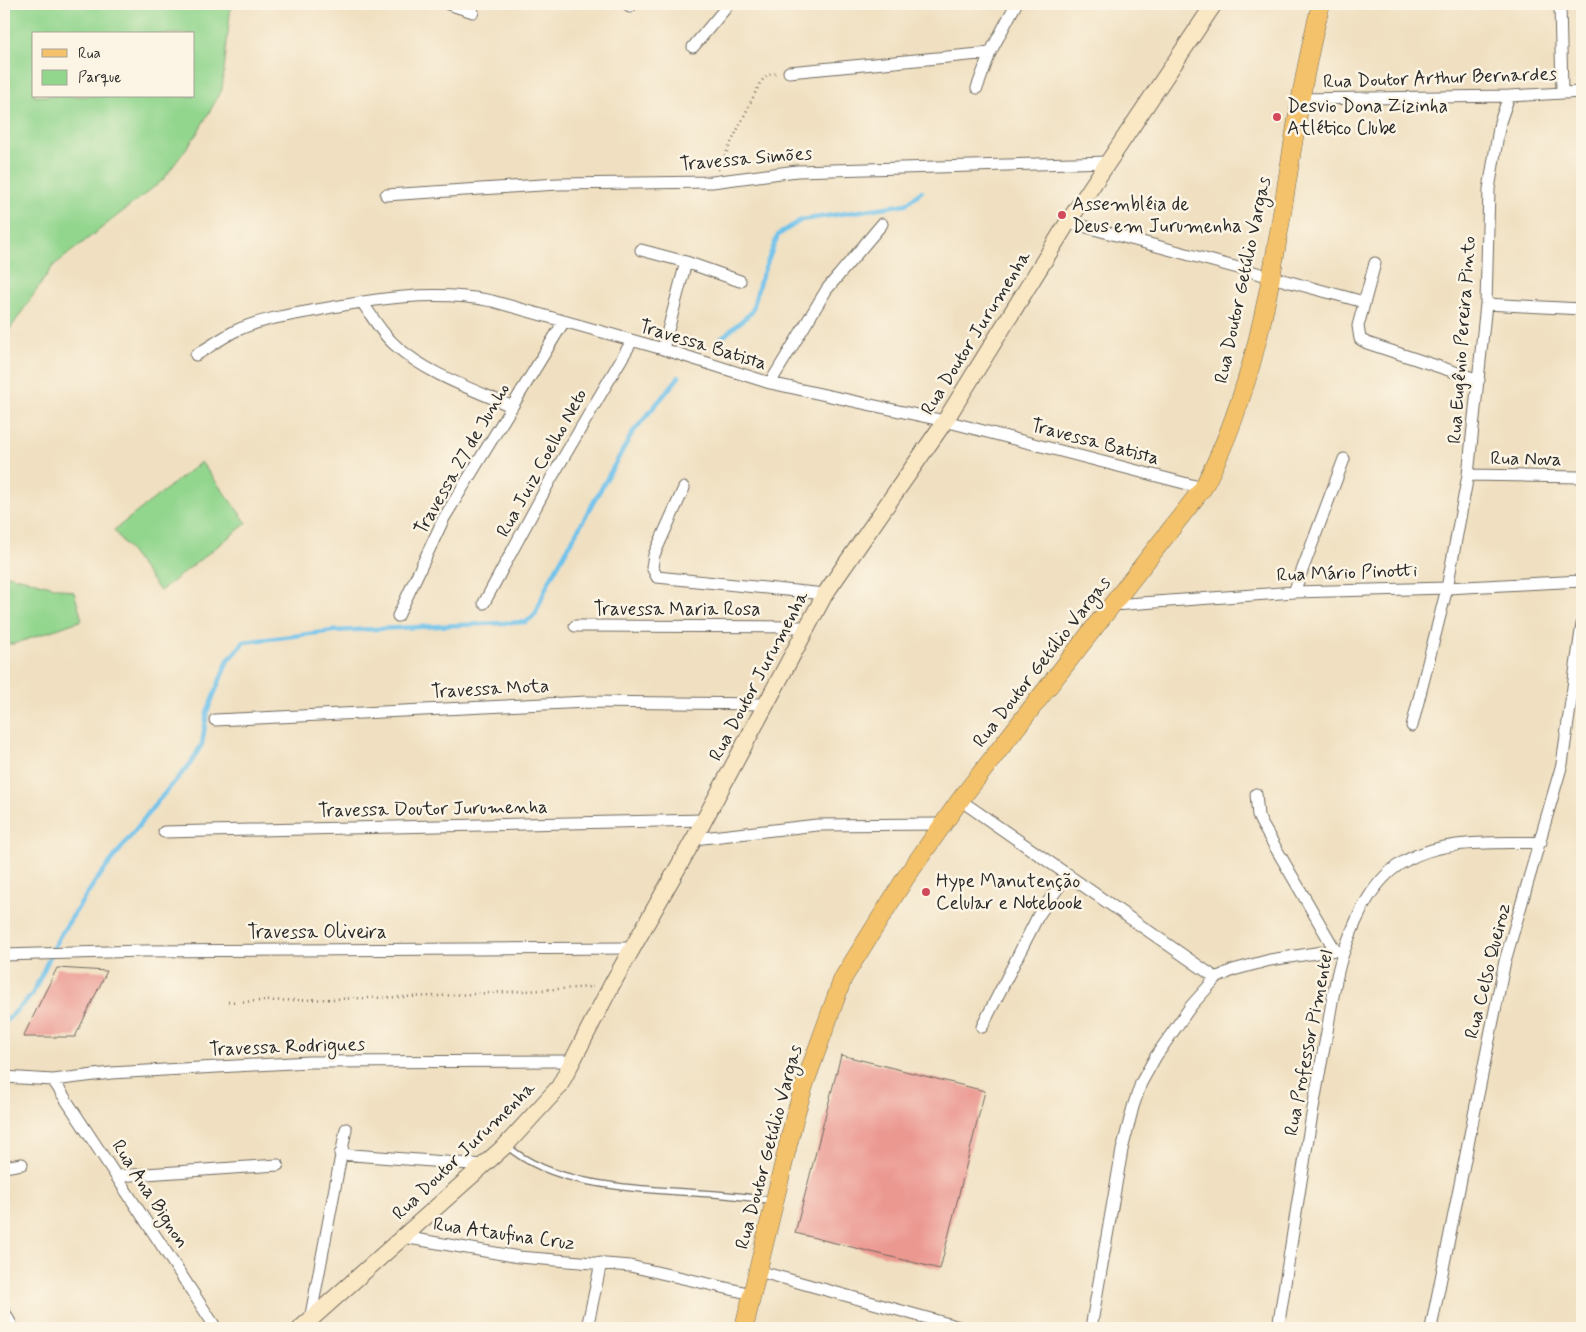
<svg xmlns="http://www.w3.org/2000/svg" width="1586" height="1332" viewBox="0 0 1586 1332" font-family="Mynerve,sans-serif">
<rect width="100%" height="100%" fill="#fcf5e5"/>
<filter id="ink" filterUnits="userSpaceOnUse"><feTurbulence type="fractalNoise" baseFrequency=".02" numOctaves="2"/><feDisplacementMap in="SourceGraphic" scale="10" xChannelSelector="R" yChannelSelector="G"/><feConvolveMatrix kernelMatrix="1 2 1 2 8 2 1 2 1" color-interpolation-filters="sRGB"/></filter>
<filter id="wash" filterUnits="userSpaceOnUse"><feTurbulence type="fractalNoise" baseFrequency=".0096" numOctaves="4" result="noise"/><feDisplacementMap in="SourceGraphic" scale="20" xChannelSelector="R" yChannelSelector="G"/><feGaussianBlur stdDeviation="1.12" result="paint"/><feColorMatrix in="noise" values="0 0 0 0 0 0 0 0 0 0 0 0 0 0 0 0 0 1.4 0 .05"/><feComposite in="paint" operator="in"/></filter>
<g filter="url(#wash)">
<rect width="100%" height="100%" fill="#f0e0c1"/>
<path fill="#92d68e" stroke="#5e805c" fill-rule="evenodd" d="M4 4H231L222 90 196 135 163 180 53 266 4 338ZM34 34H194V96H34Z
M201 462 247 523 160 591 114 530Z
M4 574 74 592 82 620 14 644H4Z"/>
<g fill="none" stroke-linecap="round" stroke-linejoin="round">
<path stroke="#6fc2eb" stroke-width="4.5" d="M718 341 752 312 760 281 778 235 801 220 906 204 922 191
M4 1023 32 995 59 937 95 882 157 802 190 764 202 744 207 712 228 660 244 642 333 631 526 622 535 615 548 583 633 432 679 377"/>
</g>
<g id="blocks">
<path fill="#eb9891" d="M57 968 107 971 75 1037H23Z
M841 1055 985 1091 940 1269 795 1233Z"/>
</g>
</g>
<g filter="url(#ink)">
<use href="#blocks" fill-opacity="0" stroke="#706a60" stroke-width="1"/>
<g fill="none" stroke-linecap="round" stroke-linejoin="round">
<defs>
<path id="lane" d="M507 1146C570 1201 694 1185 773 1201"/>
<path id="street" d="M448 4 473 12
M1560 4 1562 91
M630 7 632 4
M693 47 729 4
M789 72 990 53
M977 88 990 53 1016 4
M1299 99 1509 96 1582 92
M386 195 558 184 712 182 797 171 1109 162
M1068 222 1364 302
M641 250 686 262 740 281
M1375 263 1358 326 1360 339 1367 343 1479 380
M362 302C372 316 381 333 395 345 427 374 472 389 511 406
M1486 304 1582 309
M663 349 686 262
M196 355C209 347 222 338 235 331 261 319 290 315 317 310 375 299 434 289 492 301L663 349 770 383 945 421 1203 488
M770 383 827 289 882 224
M1468 475 1582 477
M684 488 654 555 652 567 657 577 825 594
M1294 592 1344 459
M484 603 552 477 632 341
M1113 605 1294 592 1447 588 1582 581
M398 616 444 518 563 323
M575 626 809 627
M215 720 587 702 766 704
M1412 726 1447 588 1468 475 1486 304 1489 189 1500 122 1509 96
M1256 794 1258 816 1263 826 1335 950
M960 800 1216 978
M164 832 704 820
M694 839 817 825 942 824
M4 955 142 951 632 948
M982 1027 1038 916 1068 874
M4 1077 53 1080 111 1073 309 1062 573 1061
M53 1080 216 1328
M340 1154 484 1165
M4 1167 22 1164
M117 1176 278 1165
M403 1237 519 1257 630 1266 752 1294
M758 1271 963 1328
M4 1311 13 1328
M310 1320 346 1129
M587 1328 601 1263
M1091 1328 1122 1150 1133 1107 1141 1083 1156 1056 1191 1006 1216 978 1233 970 1270 960 1335 950 1343 953
M1278 1328C1293 1235 1306 1141 1324 1048 1330 1019 1334 977 1344 951 1356 918 1373 877 1407 860 1446 838 1497 844 1541 842
M1431 1328 1505 961 1562 764 1582 624"/>
<path id="secondary" d="M301 1328 506 1145 559 1087 611 986 694 839 825 594 945 421 1068 222 1214 4"/>
<path id="primary" d="M744 1328 795 1116 805 1083 843 978 906 877 960 800 1203 488C1282 340 1279 163 1321 4"/>
</defs>
<use href="#lane" stroke="#706a60" stroke-width="8"/>
<use href="#street" stroke="#706a60" stroke-width="13"/>
<use href="#secondary" stroke="#706a60" stroke-width="18"/>
<use href="#primary" stroke="#706a60" stroke-width="19"/>
<path stroke="#706a60" stroke-width="2.5" stroke-dasharray="1 4" stroke-linecap="butt" d="M718 170 760 83 767 75 777 73
M228 1002 438 996 593 987"/>
<use href="#lane" stroke="#fff" stroke-width="5.5"/>
<use href="#street" stroke="#fff" stroke-width="11"/>
<use href="#secondary" stroke="#fae7c3" stroke-width="16"/>
<use href="#primary" stroke="#f3c26a" stroke-width="18"/>
</g>
</g>
<g fill="#d1495b" stroke="#fcf5e5" stroke-width="2">
<circle cx="1277" cy="117" r="5"/>
<circle cx="1062" cy="215" r="5"/>
<circle cx="926" cy="892" r="5"/>
</g>
<g text-anchor="middle" dominant-baseline="central" stroke-width="5" stroke-linejoin="round" paint-order="stroke">
<g font-size="19" fill="#2b2b2b" stroke="#fcf5e5">
<text transform="translate(1440 78) rotate(-2)">Rua Doutor Arthur Bernardes</text>
<text transform="translate(746 159) rotate(-5)">Travessa Simões</text>
<text transform="translate(1243 280) rotate(-78)">Rua Doutor Getúlio Vargas</text>
<text transform="translate(976 333) rotate(-58)">Rua Doutor Jurumenha</text>
<text transform="translate(1462 340) rotate(-86)">Rua Eugênio Pereira Pinto</text>
<text transform="translate(703 345) rotate(17)">Travessa Batista</text>
<text transform="translate(1095 442) rotate(15)">Travessa Batista</text>
<text transform="translate(462 459) rotate(-60)">Travessa 27 de Junho</text>
<text transform="translate(1526 459) rotate(1)">Rua Nova</text>
<text transform="translate(542 463) rotate(-61)">Rua Juiz Coelho Neto</text>
<text transform="translate(1347 573) rotate(-2)">Rua Mário Pinotti</text>
<text x="677" y="609">Travessa Maria Rosa</text>
<text transform="translate(1042 662) rotate(-52)">Rua Doutor Getúlio Vargas</text>
<text transform="translate(759 676) rotate(-62)">Rua Doutor Jurumenha</text>
<text transform="translate(490 689) rotate(-3)">Travessa Mota</text>
<text transform="translate(433 809) rotate(-1)">Travessa Doutor Jurumenha</text>
<text x="317" y="932">Travessa Oliveira</text>
<text transform="translate(1488 971) rotate(-76)">Rua Celso Queiroz</text>
<text transform="translate(1309 1043) rotate(-79)">Rua Professor Pimentel</text>
<text transform="translate(287 1047) rotate(-2)">Travessa Rodrigues</text>
<text transform="translate(769 1147) rotate(-75)">Rua Doutor Getúlio Vargas</text>
<text transform="translate(464 1151) rotate(-44)">Rua Doutor Jurumenha</text>
<text transform="translate(150 1194) rotate(57)">Rua Ana Bignon</text>
<text transform="translate(504 1234) rotate(8)">Rua Ataufina Cruz</text>
</g>
<g font-size="19" fill="#2b2b2b" stroke="#fcf5e5" text-anchor="start">
<text x="1287" y="106">Desvio Dona Zizinha<tspan x="1287" dy="22">Atlético Clube</tspan></text>
<text x="1072" y="204">Assembléia de<tspan x="1072" dy="22">Deus em Jurumenha</tspan></text>
<text x="936" y="881">Hype Manutenção<tspan x="936" dy="22">Celular e Notebook</tspan></text>
</g>
</g>
<rect width="1586" height="1332" fill="none" stroke="#fcf5e5" stroke-width="20"/>
<rect x="32" y="32" width="162" height="65" fill="#fcf5e5" stroke="#a8a49b"/>
<rect x="42" y="49" width="25" height="8" fill="#f3c26a" stroke="#a8a49b"/>
<text x="78" y="58" font-size="15" fill="#2b2b2b">Rua</text>
<rect x="42" y="70" width="25" height="15" fill="#92d68e" stroke="#a8a49b"/>
<text x="78" y="82" font-size="15" fill="#2b2b2b">Parque</text>
</svg>
